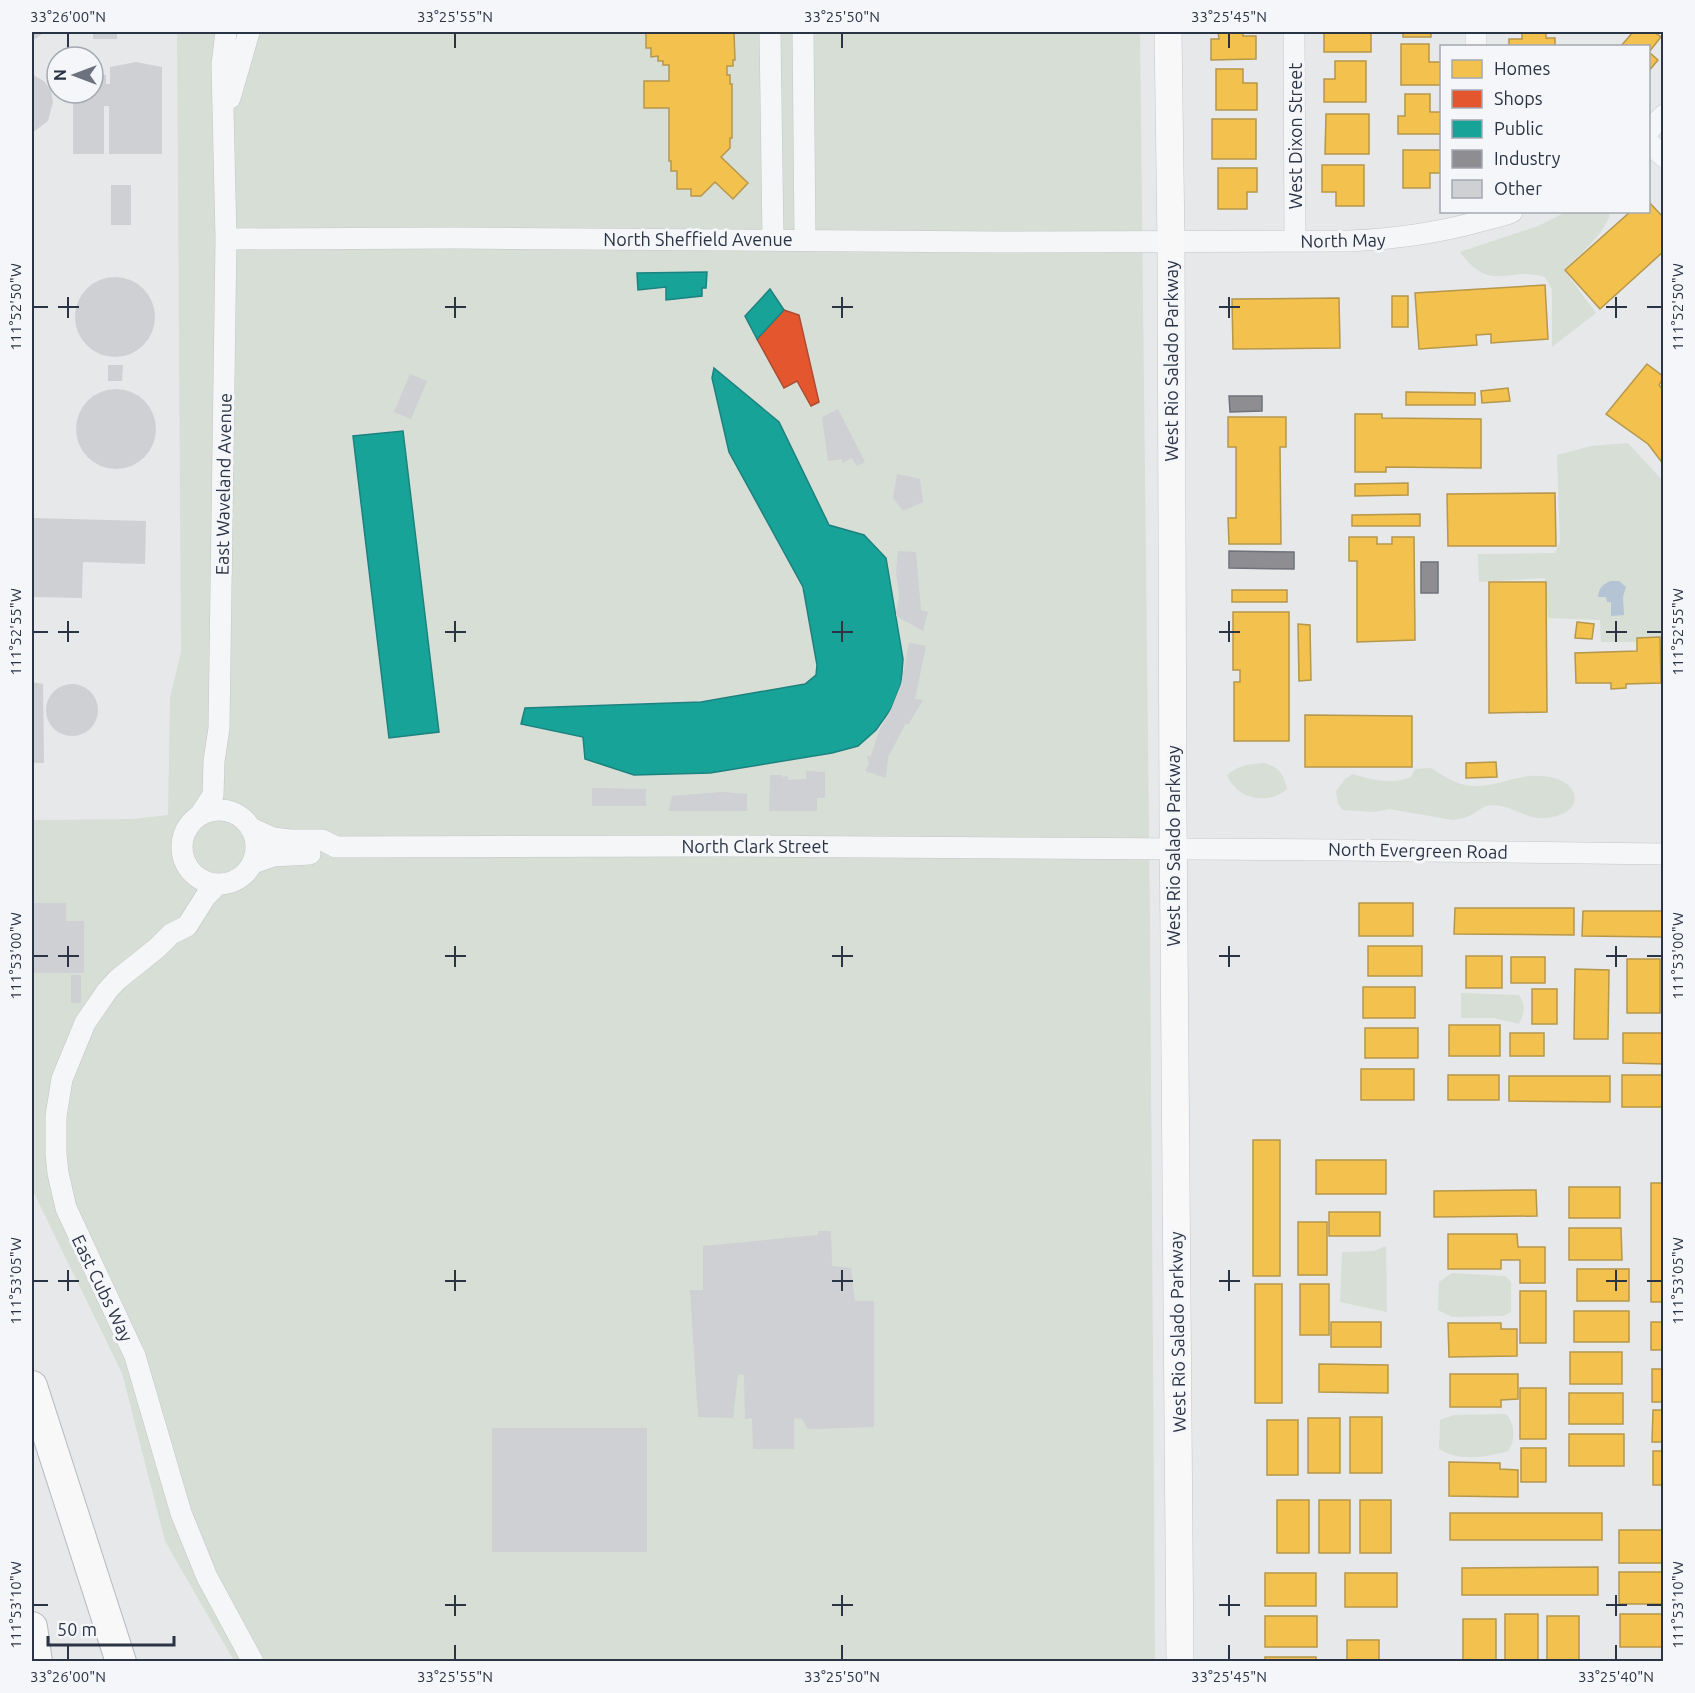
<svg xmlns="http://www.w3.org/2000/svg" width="1695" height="1693" viewBox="0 0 1695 1693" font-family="Ubuntu,sans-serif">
<rect width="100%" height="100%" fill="#e6e8ea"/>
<path fill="#d6ded6" d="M177 32H1140L1150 923 1155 1661H234L165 1541 122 1373 32 1189V820L133 819 168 815 170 698 181 652Z
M1566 212H1610C1608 231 1578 256 1564 270L1596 313 1552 347V289L1545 277C1507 265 1492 295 1460 252L1538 226Z
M1628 443 1663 481V642H1601L1600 620 1548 618 1545 578 1479 582 1478 554 1555 553 1560 542 1557 455 1591 446Z
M1264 763C1279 767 1284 774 1287 789 1268 806 1236 799 1227 775 1239 765 1250 764 1264 763Z
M1431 768C1443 776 1457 785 1472 786 1493 787 1510 778 1530 776 1545 775 1569 778 1574 794 1579 812 1554 819 1539 818 1522 817 1507 802 1486 806 1482 807 1478 811 1475 813 1468 817 1461 819 1453 820L1389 809 1375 812 1343 810 1338 804 1336 791 1345 779 1353 774C1373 780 1391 785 1411 777L1415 769Z
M1461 993 1519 995C1526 1006 1525 1012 1519 1024L1494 1018H1461Z
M1386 1246 1387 1312 1340 1302 1342 1252 1374 1251Z
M1452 1273 1505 1276 1511 1282V1312L1503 1316 1452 1317 1438 1310 1439 1282Z
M1506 1414C1515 1423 1516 1441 1508 1451 1487 1457 1459 1462 1439 1449L1440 1420 1454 1415Z"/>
<path fill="#b4c4d5" d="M1610 581H1619L1626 587 1623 597 1624 615 1611 616V602H1607L1606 597H1598C1599 588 1602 585 1610 581Z"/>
<path fill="#f2c14e" stroke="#b6974b" stroke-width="1.5" d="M646 32 734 33 735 60H733V66H727V75H730V84H732V138H730V148L721 157 748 183 733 199 715 182 701 196H691V189H677V171H671V161H669V108H644V81H669V65H663V61H658V56L651 57V48H646Z
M1218 32H1243V36H1256V59L1211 60V39H1219Z
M1335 32H1371V52H1324V33Z
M1403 32H1431V37H1403Z
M1522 32H1546V38H1555V46H1509V39H1522Z
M1633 32H1654L1661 37 1649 52 1658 60 1648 72V46H1621Z
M1401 44H1429V62H1442V85H1401Z
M1335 61H1366V102H1324V79H1335Z
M1216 69H1243V83H1257V110H1216Z
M1405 94H1430V112H1442V134H1398V116H1405Z
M1326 114H1369V154H1325Z
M1212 119H1256V159H1212Z
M1403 150H1442V173H1430V188H1403Z
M1322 165H1364V206H1336V192H1322Z
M1218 168H1257V192H1247V209H1218Z
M1648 201 1664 218V251L1600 309 1565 270 1630 212H1648Z
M1545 285 1548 339 1491 343V334L1476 335 1477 345 1419 349 1415 293Z
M1392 296H1408V327H1392Z
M1339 298 1340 348 1233 349 1232 299Z
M1647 364 1664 377 1659 385 1664 391V465L1648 444 1606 414Z
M1508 388 1510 401 1482 403 1481 391Z
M1406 392 1475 393V405H1406Z
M1355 414H1382V418L1481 419V468L1386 467V472H1355Z
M1228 417H1286V447H1280L1281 544H1229L1228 518H1236V447H1228Z
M1408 483V495L1355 496V484Z
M1555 493 1556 546H1448L1447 494Z
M1420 514V526H1352V515Z
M1349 537H1377V544H1392V537H1414L1415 640 1357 642V561H1349Z
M1489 582H1546L1547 712 1489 713Z
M1232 590H1287V602H1232Z
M1233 612H1289V741H1234V682H1240V670H1233Z
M1577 622 1594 624 1592 639 1575 638Z
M1298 624 1310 625 1311 680 1299 681Z
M1660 637 1661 683 1626 684V688L1611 689V683H1576L1575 653 1637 651V638Z
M1305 715 1412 716V767H1305Z
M1496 762 1497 777 1466 778V763Z
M1359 903H1413V936H1359Z
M1455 908H1574V935L1454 934Z
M1583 911H1664V937L1582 936Z
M1368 946H1422V976H1368Z
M1466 956H1502V988H1466Z
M1511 957H1545V983H1511Z
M1627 959H1660V1013H1627Z
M1575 969 1609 970 1608 1039H1574Z
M1363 987H1415V1018H1363Z
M1532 989H1557V1024H1532Z
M1449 1025H1500V1056H1449Z
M1365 1028H1418V1058H1365Z
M1510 1033H1544V1056H1510Z
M1623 1033H1664V1064L1623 1063Z
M1361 1069H1414V1100H1361Z
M1448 1075H1499V1100H1448Z
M1622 1075H1664V1107H1622Z
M1509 1076H1610V1102L1509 1101Z
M1253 1140H1280V1276H1253Z
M1316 1160H1386V1194H1316Z
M1651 1183H1664V1302H1651Z
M1569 1187H1620V1218H1569Z
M1536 1190 1537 1216 1434 1217V1191Z
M1329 1212H1380V1236H1329Z
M1298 1222H1327V1275H1298Z
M1569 1228H1621L1622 1260H1569Z
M1448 1234H1517L1518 1247H1545V1283H1520V1260H1501V1269H1448Z
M1577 1269H1629V1301H1577Z
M1255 1284H1282V1403H1255Z
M1300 1284H1329V1335H1300Z
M1520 1291H1546V1343H1520Z
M1574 1311H1629V1342H1574Z
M1331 1322H1381V1347H1331Z
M1651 1322H1664V1350H1651Z
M1448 1323H1501V1329H1517V1356L1449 1357Z
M1570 1352H1622V1384H1570Z
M1319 1364 1388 1365V1393L1319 1392Z
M1652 1369H1664V1402H1652Z
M1450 1374H1518V1399L1501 1400V1407H1450Z
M1520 1388H1546V1439H1520Z
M1569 1393H1623V1424H1569Z
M1653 1410H1664V1442H1652Z
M1350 1417H1382V1473H1350Z
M1308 1418H1340V1473H1308Z
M1267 1420H1298V1475H1267Z
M1569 1434H1624V1466H1569Z
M1521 1448H1546V1482H1521Z
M1653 1451H1664V1485H1653Z
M1449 1462 1500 1463V1469L1518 1470V1497L1449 1496Z
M1277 1500H1309V1553H1277Z
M1319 1500H1350V1553H1319Z
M1360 1500H1391V1553H1360Z
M1450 1513H1602V1540H1450Z
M1619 1530H1664V1563H1619Z
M1598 1567V1595H1462V1568Z
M1619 1572H1664V1604H1619Z
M1265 1573H1316V1606H1265Z
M1345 1573H1397V1607H1345Z
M1505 1614H1538V1662H1505Z
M1620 1614H1664V1647H1620Z
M1265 1616H1317V1647H1265Z
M1547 1616H1579V1662H1547Z
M1463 1619H1496V1662H1463Z
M1347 1640H1379V1662H1347Z
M1265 1657H1316V1662H1265Z"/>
<path fill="#e4572e" stroke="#ac4c35" stroke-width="1.5" d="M784 310 799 315 819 402 811 406 797 381 784 388 757 339Z"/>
<path fill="#17a398" stroke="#1d827f" stroke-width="1.5" d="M707 272 706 288H702V296L666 300V287L638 290 637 273Z
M770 289 784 310 757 339 745 316Z
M714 368 779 422 829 525 864 535 886 558 903 659 901 684 891 709 876 730 858 746 832 753 710 773 634 775 585 759 583 737 521 724 525 708 701 702 805 684 816 675 817 665 803 587 729 452 712 378Z
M403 431 439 732 389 738 353 436Z"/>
<path fill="#8d8d92" stroke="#70727b" stroke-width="1.5" d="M1229 396H1262V411L1230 412Z
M1229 551 1294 552V569L1229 568Z
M1421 562H1438V593H1421Z"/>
<path fill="#ced0d3" d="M32 32H45L32 41Z
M93 32H117V39H93Z
M136 62 162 67V154H109V106H104V154H73V93H93V73L106 75V84H110V67Z
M32 74 45 82 51 91 53 102 48 121 32 133Z
M111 185H131V225H111Z
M32 192H34V240H32Z
M75 317a40 40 0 1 1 80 0a40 40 0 1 1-80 0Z
M108 365H123L122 381H108Z
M410 374 427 381 411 419 394 412Z
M76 429a40 40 0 1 1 80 0a40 40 0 1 1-80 0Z
M838 409 865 462 857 466 852 458 842 463V459L828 461 822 417Z
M897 474 920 479 923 502 903 511 893 498Z
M32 518 146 521 145 564 83 562 82 598 32 597Z
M898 551 916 552 921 610 928 612 923 631 896 616 899 594 896 573Z
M909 643 926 646 915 699 923 700 908 725 906 723 888 757 886 778 865 771 869 764 867 756H871L879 731 891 709 901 684Z
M32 682 43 684 44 763H32Z
M46 710a26 26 0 1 1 52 0a26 26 0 1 1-52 0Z
M806 771 825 772V798H817V811H769L770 775H782V777L788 776V780L806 779Z
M592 788 646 789V806H592Z
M722 792 747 794V811H669L672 796Z
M32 903H66V921H84V973H32Z
M71 975H81V1003H71Z
M818 1231H831L832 1266 851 1268 855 1301H874V1427L808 1429 802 1419 794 1418V1449H753L752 1418 745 1419 744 1375 738 1374 733 1418 698 1417 690 1290H703V1246L818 1235Z
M492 1428H647V1552H492Z"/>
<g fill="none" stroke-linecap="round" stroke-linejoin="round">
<defs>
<path id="minor" d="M770 32 773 239
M803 32 805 239
M1294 32 1295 241
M1476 32V46
M230 98 249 32
M1648 131 1664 115
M1648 142 1664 157
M226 239 456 238 998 242 1349 241C1394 239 1438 233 1481 221 1492 218 1503 216 1512 212
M182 847a37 37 0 1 1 74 0a37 37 0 1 1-74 0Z
M200 815 213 795 214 761 219 728 226 239 222 65 226 32
M251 828 273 838 290 840H322L336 847 724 846 1342 850 1664 854
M253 863 273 856 310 854
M217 885 206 896 187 926 171 934 157 948 117 980 107 991 85 1023 62 1079 56 1116V1154L58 1173 66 1208 135 1356 181 1513 207 1577 253 1662"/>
<path id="major" d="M1168 32 1171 241 1173 817 1180 1662"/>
<path id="highway" d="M32 1386 121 1662
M32 1627 37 1662"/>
</defs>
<use href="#minor" stroke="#c4c6c8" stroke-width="22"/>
<use href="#major" stroke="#c2c5c8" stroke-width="28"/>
<use href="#highway" stroke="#b8bbbf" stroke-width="32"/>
<use href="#minor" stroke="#f5f6f7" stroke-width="21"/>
<use href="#major" stroke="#f8f8f8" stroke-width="27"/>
<use href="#highway" stroke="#f8f8f8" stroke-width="30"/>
</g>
<path fill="none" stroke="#2b3445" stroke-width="2" d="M68 33V48M455 33V48M842 33V48M1229 33V48M68 297V318M455 297V318M842 297V318M1229 297V318M1616 297V318M33 307H48M58 307H79M445 307H466M832 307H853M1219 307H1240M1606 307H1627M1647 307H1662M68 621V642M455 621V642M842 621V642M1229 621V642M1616 621V642M33 632H48M58 632H79M445 632H466M832 632H853M1219 632H1240M1606 632H1627M1647 632H1662M68 946V967M455 946V967M842 946V967M1229 946V967M1616 946V967M33 956H48M58 956H79M445 956H466M832 956H853M1219 956H1240M1606 956H1627M1647 956H1662M68 1270V1291M455 1270V1291M842 1270V1291M1229 1270V1291M1616 1270V1291M33 1281H48M58 1281H79M445 1281H466M832 1281H853M1219 1281H1240M1606 1281H1627M1647 1281H1662M455 1595V1616M842 1595V1616M1229 1595V1616M1616 1595V1616M33 1605H48M445 1605H466M832 1605H853M1219 1605H1240M1606 1605H1627M1647 1605H1662M68 1645V1660M455 1645V1660M842 1645V1660M1229 1645V1660M1616 1645V1660"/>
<g text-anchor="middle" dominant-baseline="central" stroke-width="6" stroke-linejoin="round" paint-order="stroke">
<g font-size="18" fill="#2b3445" stroke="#f4f6f9">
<text transform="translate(1295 136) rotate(-90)">West Dixon Street</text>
<text x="698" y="239">North Sheffield Avenue</text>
<text transform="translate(1343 240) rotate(-1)">North May</text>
<text transform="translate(1171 361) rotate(-90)">West Rio Salado Parkway</text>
<text transform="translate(223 484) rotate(-89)">East Waveland Avenue</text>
<text x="755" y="846">North Clark Street</text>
<text transform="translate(1173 846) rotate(-90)">West Rio Salado Parkway</text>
<text transform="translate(1418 850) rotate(1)">North Evergreen Road</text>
<text transform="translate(103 1288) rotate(64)">East Cubs Way</text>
<text transform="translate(1177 1332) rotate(-91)">West Rio Salado Parkway</text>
</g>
</g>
<rect width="1695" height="1693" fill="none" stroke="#f4f6f9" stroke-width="66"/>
<rect x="1440" y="45" width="210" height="168" fill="#f4f6f9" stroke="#a4a8b1" stroke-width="1.5"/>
<rect x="1452" y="60" width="30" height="18" fill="#f2c14e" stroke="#a4a8b1" stroke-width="1.5"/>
<text x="1494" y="75" font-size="18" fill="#2b3445">Homes</text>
<rect x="1452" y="90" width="30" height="18" fill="#e4572e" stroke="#a4a8b1" stroke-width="1.5"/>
<text x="1494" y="105" font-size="18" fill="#2b3445">Shops</text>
<rect x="1452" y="120" width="30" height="18" fill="#17a398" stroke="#a4a8b1" stroke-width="1.5"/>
<text x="1494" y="135" font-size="18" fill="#2b3445">Public</text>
<rect x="1452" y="150" width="30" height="18" fill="#8d8d92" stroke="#a4a8b1" stroke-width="1.5"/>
<text x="1494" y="165" font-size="18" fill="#2b3445">Industry</text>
<rect x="1452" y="180" width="30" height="18" fill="#ced0d3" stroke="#a4a8b1" stroke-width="1.5"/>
<text x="1494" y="195" font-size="18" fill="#2b3445">Other</text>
<g transform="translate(75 75) rotate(270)"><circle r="28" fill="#f4f6f9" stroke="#a4a8b1" stroke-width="1.5"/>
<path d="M0-4.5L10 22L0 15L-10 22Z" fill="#6c737f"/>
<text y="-9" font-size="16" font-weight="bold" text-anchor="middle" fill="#2b3445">N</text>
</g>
<path d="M48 1636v9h126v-9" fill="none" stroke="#2b3445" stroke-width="3"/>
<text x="57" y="1636" font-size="18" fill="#2b3445" stroke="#f4f6f9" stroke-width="4.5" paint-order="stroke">50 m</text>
<rect x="33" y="33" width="1629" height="1627" fill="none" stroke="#2b3445" stroke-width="2"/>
<g font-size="15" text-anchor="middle" fill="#2b3445">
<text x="68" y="22">33°26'00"N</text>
<text x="455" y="22">33°25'55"N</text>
<text x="842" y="22">33°25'50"N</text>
<text x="1229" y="22">33°25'45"N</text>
<text transform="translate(1678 307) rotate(-90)" y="5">111°52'50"W</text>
<text transform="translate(16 307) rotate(-90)" y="5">111°52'50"W</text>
<text transform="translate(1678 632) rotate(-90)" y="5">111°52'55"W</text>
<text transform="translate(16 632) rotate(-90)" y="5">111°52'55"W</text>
<text transform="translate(1678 956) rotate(-90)" y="5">111°53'00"W</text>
<text transform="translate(16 956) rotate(-90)" y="5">111°53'00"W</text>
<text transform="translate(1678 1281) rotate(-90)" y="5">111°53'05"W</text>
<text transform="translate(16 1281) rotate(-90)" y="5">111°53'05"W</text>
<text transform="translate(1678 1605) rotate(-90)" y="5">111°53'10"W</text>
<text transform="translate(16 1605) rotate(-90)" y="5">111°53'10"W</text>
<text x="68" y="1682">33°26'00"N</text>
<text x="455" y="1682">33°25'55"N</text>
<text x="842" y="1682">33°25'50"N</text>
<text x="1229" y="1682">33°25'45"N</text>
<text x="1616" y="1682">33°25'40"N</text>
</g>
</svg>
